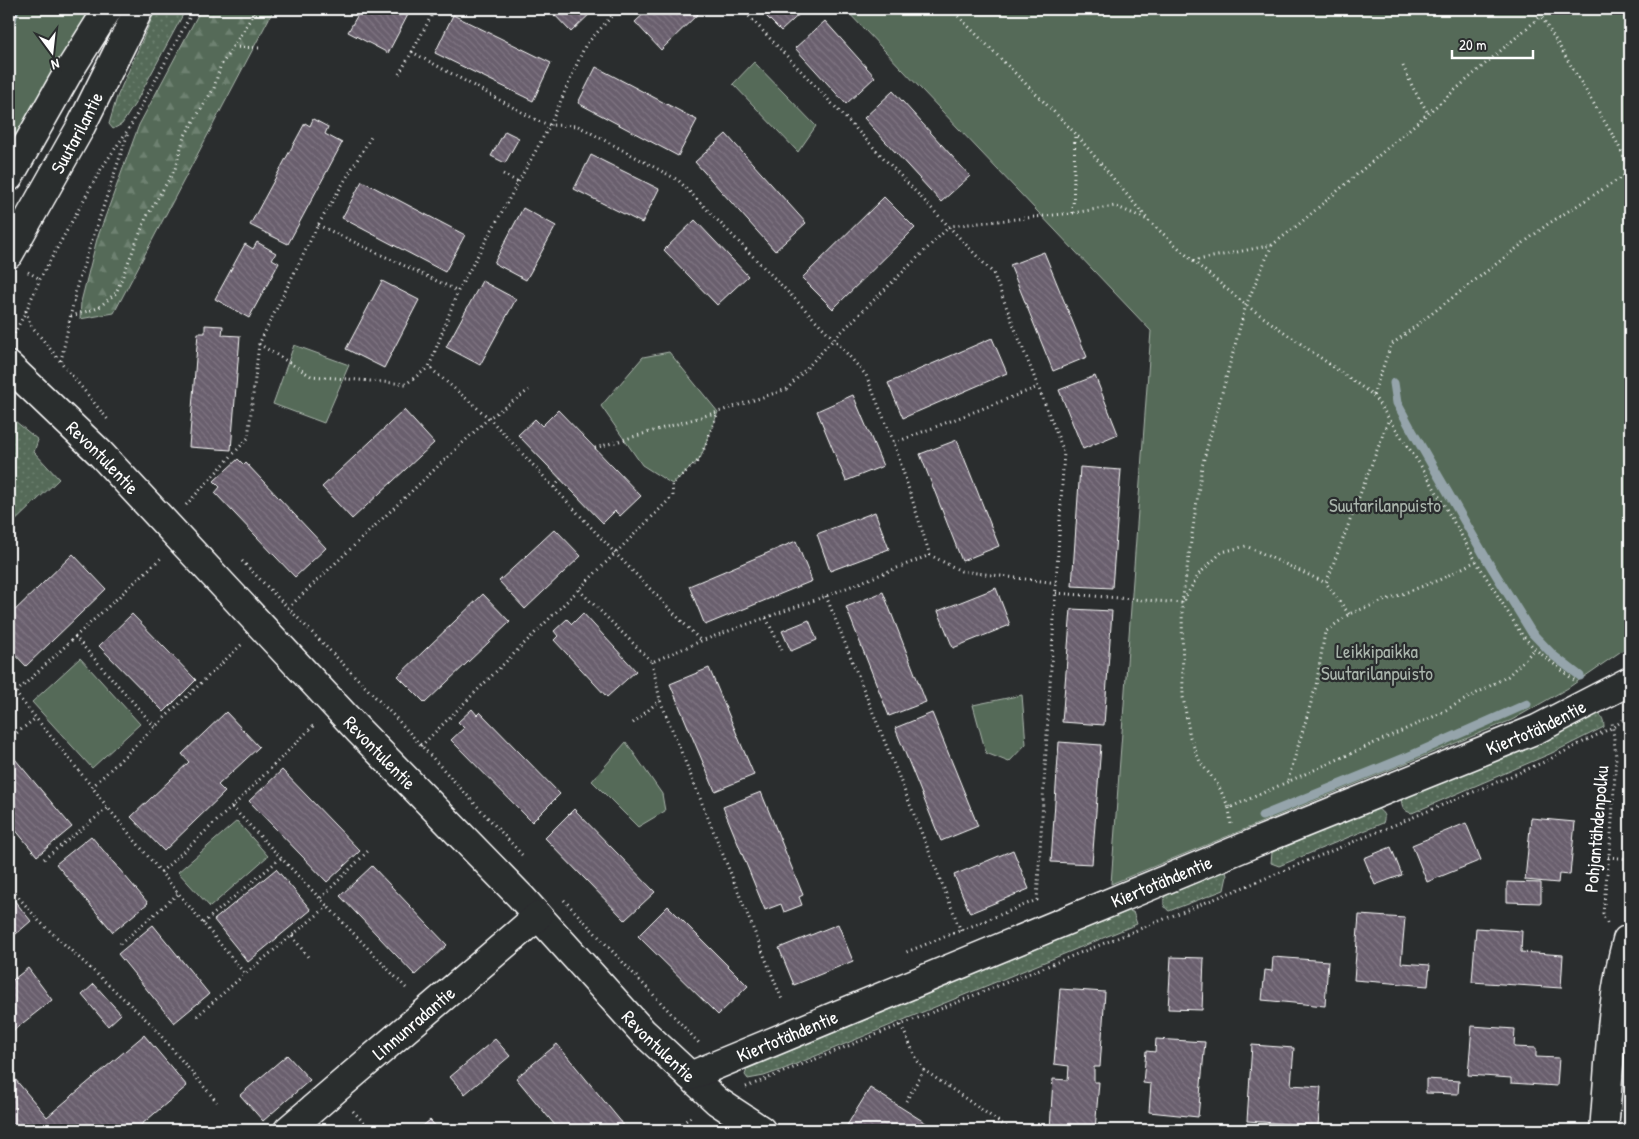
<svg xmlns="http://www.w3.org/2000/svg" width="1639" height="1139" viewBox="0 0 1639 1139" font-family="'Patrick Hand',sans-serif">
<defs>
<pattern id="grass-dots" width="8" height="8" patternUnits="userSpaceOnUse" patternTransform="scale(1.25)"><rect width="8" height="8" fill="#556b58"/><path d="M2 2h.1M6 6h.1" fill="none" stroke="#6e8171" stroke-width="1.8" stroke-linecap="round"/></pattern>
<pattern id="forest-firs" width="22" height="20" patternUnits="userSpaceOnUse" patternTransform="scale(1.25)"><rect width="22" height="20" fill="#556b58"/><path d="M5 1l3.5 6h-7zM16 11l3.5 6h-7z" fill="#6e8171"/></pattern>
<pattern id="building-back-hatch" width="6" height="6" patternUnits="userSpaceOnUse" patternTransform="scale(1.25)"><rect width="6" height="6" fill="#695e6d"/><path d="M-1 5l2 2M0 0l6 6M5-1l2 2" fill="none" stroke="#807683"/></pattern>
</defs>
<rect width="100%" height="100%" fill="#2a2d2e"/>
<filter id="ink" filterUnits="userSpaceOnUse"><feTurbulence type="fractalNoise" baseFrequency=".02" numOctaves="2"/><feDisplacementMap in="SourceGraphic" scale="10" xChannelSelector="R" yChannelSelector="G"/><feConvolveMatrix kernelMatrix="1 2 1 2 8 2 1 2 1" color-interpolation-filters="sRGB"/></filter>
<g filter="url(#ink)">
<path fill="url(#grass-dots)" stroke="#aab5ac" d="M156 9H186L136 102 122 124 113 129 109 124 117 97Z
M9 416 38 440 34 452 59 479 9 527Z
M1598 713C1602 716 1604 721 1604 727L1552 753 1412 813C1403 811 1402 807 1401 798Z
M1377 808C1383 813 1386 815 1383 823L1279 866 1271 863 1272 852Z
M1226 870 1227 876 1224 890 1169 911C1163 907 1163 902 1165 896Z
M1129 911 1133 912 1137 924 784 1069 764 1076 748 1079 745 1075 747 1069Z"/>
<path fill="url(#forest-firs)" stroke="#aab5ac" d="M201 9H274L114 313 80 319 81 302 97 239 139 125Z"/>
<path fill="#556b58" stroke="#aab5ac" d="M9 9H96L9 154Z
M845 9H1630V645L1568 688 1512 720 1111 884 1151 331Z
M754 62 816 126 798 152 733 84Z
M294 345 349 365 324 423 273 404Z
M669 352 718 412 700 459 672 484 642 465 601 406 643 357Z
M80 658 140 724 92 768 32 702Z
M1022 695 1026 744 1009 762 986 753 973 705Z
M626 742 662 794 665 811 638 827 592 781Z
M237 821 268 856 210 907 178 872Z"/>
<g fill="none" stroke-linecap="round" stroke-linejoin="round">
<path stroke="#95a4ab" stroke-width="9" d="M9 31 15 9
M1394 383 1397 403 1410 427 1487 560 1532 633 1554 656 1580 676
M1262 816 1407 757 1527 704"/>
</g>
<path fill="url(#building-back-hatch)" stroke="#fff" d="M361 9H411L388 53 348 32Z
M549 9H595L571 32Z
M649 9H703L661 50 635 22Z
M759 9H805L781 31Z
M453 15 551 63 533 101 435 53Z
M825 21 875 77 846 104 795 48Z
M596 67 697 120 678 156 578 103Z
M893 91 970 176 941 202 864 118Z
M313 119 328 127 325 134 342 143 288 244 250 225 305 123 310 126Z
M505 131 519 138 505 163 491 156Z
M726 134 806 223 775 251 695 162Z
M591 155 659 189 642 223 574 189Z
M362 181 465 235 445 272 342 218Z
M884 197 915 228 833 309 802 278Z
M523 208 556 226 526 280 494 263Z
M695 220 748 276 717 305 664 250Z
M257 242 276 253 272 259 279 263 249 318 215 299 245 244 253 249Z
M1044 252 1087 357 1053 371 1010 265Z
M382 281 419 300 384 368 346 349Z
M482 281 516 299 480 365 446 347Z
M205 325 223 326 222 335 240 336 231 450 189 447 198 333H205Z
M992 338 1007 373 903 418 888 383Z
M1095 376 1118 434 1083 449 1059 390Z
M853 395 883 466 846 481 817 411Z
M404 410 434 443 352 519 322 487Z
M558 410 641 496 620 516 615 511 603 523 518 435 535 419 542 426Z
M957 440 999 546 962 561 920 454Z
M238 459 244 465 246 463 326 548 295 577 215 493 220 487 214 481Z
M1080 467 1121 470 1112 588 1072 586Z
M875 512 889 549 830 571 817 534Z
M555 529 581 556 525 609 499 581Z
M796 541 812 581 705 625 689 586Z
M73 554 106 589 26 666 9 648V616Z
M996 588 1010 625 953 648 938 611Z
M883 592 926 702 889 716 846 607Z
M483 594 510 622 425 703 398 676Z
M1071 609 1112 611 1104 725 1062 722Z
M583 613 636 671 607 697 554 640 558 636 554 631 567 619 572 624Z
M132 614 196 680 164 712 99 646Z
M809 620 817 640 791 651 782 631Z
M709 668 754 775 715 791 670 684Z
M472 709 477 715 480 712 560 794 532 822 451 740 464 728 458 722Z
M226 712 259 747 218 785 225 792 164 851 131 817 189 762 182 754Z
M932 713 978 826 941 841 895 728Z
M1059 742 1101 745 1092 864 1051 862Z
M15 759 72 827 37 856 9 822V764Z
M282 770 360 851 327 882 249 801Z
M761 792 803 895 799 897 802 905 784 912 781 904 765 910 723 807Z
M574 809 655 892 625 920 545 838Z
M1531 818 1575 822 1570 875 1559 874 1558 883 1525 880Z
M1466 823 1481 860 1427 882 1412 845Z
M91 836 148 903 113 932 56 864Z
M1391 847 1402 875 1375 885 1364 858Z
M1013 850 1029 889 970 913 954 875Z
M372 866 447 945 415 975 340 896Z
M276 869 311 910 248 962 214 920Z
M1507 882 1541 883V903L1507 902Z
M9 894 31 921 9 940Z
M668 906 748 986 718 1015 638 936Z
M1359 915 1405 918 1401 963 1430 965 1428 986 1354 980Z
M838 924 853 961 794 985 779 948Z
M153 925 209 994 174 1023 118 954Z
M1476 928 1522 931 1521 952 1563 955 1561 988 1472 982Z
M1171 957 1204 958 1202 1010 1168 1009Z
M1273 957 1328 961 1325 1006 1262 1000 1265 970 1272 971Z
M28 968 52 1000 9 1034V983Z
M94 984 121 1014 108 1026 82 995Z
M1060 989 1105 992 1100 1067H1094V1082H1099L1095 1130H1050L1053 1079 1068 1080 1069 1066 1054 1064Z
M1472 1026 1515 1029 1514 1047 1536 1048V1057L1559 1058 1557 1086 1511 1083V1078L1468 1075Z
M144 1035 187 1086 135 1130H9V1072L47 1117Z
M495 1039 510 1056 465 1094 450 1077Z
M1156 1039 1205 1042 1198 1117 1149 1112 1151 1084 1143 1083 1146 1051 1155 1052Z
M557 1044 623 1124 615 1130H559L516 1078Z
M1252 1045 1294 1048 1291 1085 1321 1087 1318 1126 1247 1121Z
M287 1055 310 1080 263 1121 240 1095Z
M1426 1079 1459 1081 1458 1094 1426 1093Z
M870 1088 937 1130H850L846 1127Z
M430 1120 439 1130H418Z"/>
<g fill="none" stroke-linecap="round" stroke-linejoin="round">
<defs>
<g id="minor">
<path id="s1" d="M9 366 100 453 359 731 521 897 642 1031 717 1101 761 1130"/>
<path id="s2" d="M690 1076 1254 843 1537 729 1630 681"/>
<path id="s3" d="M288 1130 538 916"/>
<path d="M1604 1130C1610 1066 1610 1002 1627 940"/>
</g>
<g id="major">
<path d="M9 177 69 71 108 9"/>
<path id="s4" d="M9 254 79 130 139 9"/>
</g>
</defs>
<use href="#minor" stroke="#fff" stroke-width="31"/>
<use href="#major" stroke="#fff" stroke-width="31"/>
<path stroke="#fff" stroke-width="3" stroke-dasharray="1 4" stroke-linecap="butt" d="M618 9 585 46 550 125 458 291 429 367 489 418 616 554 701 641
M742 9 993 273 1064 452 1037 900 904 953
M951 9 1075 133 1149 221 1193 261 1246 305 1373 395 1425 472 1476 561 1522 635 1535 649 1574 680
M1537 9 1615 139 1630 168
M233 47 261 48
M412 52 435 9
M1403 66 1413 88 1428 113
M399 74 412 52 538 121 550 125 578 126 678 180 834 339 866 375 894 443 930 555 961 571 1057 583
M503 174 518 182
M1073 213 1075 134
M318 225 458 291
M1272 245 1246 305 1202 466 1182 603 1183 697 1190 737 1200 762 1218 785 1229 808 1435 716 1508 676 1535 649
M1193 261 1272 245 1298 225 1541 16
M28 272 40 279
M26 311 30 324 109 421
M71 316 98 308 116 293 146 218 175 169 184 137 214 88 220 67 257 9
M12 338 26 311 40 279 101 169 130 127 194 9
M259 344 311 376 406 384 429 367
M61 361 77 285 128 133
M1373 395 1391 345 1548 224 1630 172
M894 443 1038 387
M595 448 718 412 787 389 834 339 950 226 1073 213 1115 206 1148 220
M554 487 561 479
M186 505 248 438 259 344 318 225 371 137
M242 561 394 716 524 857
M579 590 652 662 701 641 826 596 930 555
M1056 593 1182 603 1199 574 1222 552 1246 546 1326 583
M826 596 961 931
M288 608 489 418 529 390
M1349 614 1326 583 1389 419
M766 618 782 650
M75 637 161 558
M652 662 660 700 783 1002
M9 685 92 787 108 808 245 974 328 906
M9 699 75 637 155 727
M633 723 660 700
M9 739 36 718
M421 746 673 496 672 484 700 459 718 412
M1288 780 1316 686 1325 632 1349 614 1439 580 1476 561
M92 787 242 644
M232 807 408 990
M1229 808 1231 824
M1608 857 1630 859
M44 859 108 808
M161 872 232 807 316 723
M9 886 39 921 150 1023 217 1102
M321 898 368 851
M564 900 699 1043
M203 923 281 858
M1607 923 1603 913 1611 835 1616 757 1612 721
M292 936 308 957
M120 944 179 893
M197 1016 245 974
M901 1025 917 1060 924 1070 1011 1130
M746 1087 1254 883 1457 799 1544 762 1613 727 1630 716
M906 1101 924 1070
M353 1111 371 1130
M674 1130 692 1116"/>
<use href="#minor" stroke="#2a2d2e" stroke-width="28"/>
<use href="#major" stroke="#2a2d2e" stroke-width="28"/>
</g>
</g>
<g text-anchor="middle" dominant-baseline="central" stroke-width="4.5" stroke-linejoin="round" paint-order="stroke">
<g font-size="19" fill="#fff" stroke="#2a2d2e">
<text stroke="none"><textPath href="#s4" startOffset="139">Suutarilantie</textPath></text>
<text stroke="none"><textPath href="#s1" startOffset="131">Revontulentie</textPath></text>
<text stroke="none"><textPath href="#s2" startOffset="915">Kiertotähdentie</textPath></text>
<text stroke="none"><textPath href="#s1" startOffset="536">Revontulentie</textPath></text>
<text transform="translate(1596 829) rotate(-85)">Pohjantähdenpolku</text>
<text stroke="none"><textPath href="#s2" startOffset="510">Kiertotähdentie</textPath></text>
<text stroke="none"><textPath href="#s3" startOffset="165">Linnunradantie</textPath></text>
<text stroke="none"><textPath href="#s2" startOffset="105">Kiertotähdentie</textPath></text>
<text stroke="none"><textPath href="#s1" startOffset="941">Revontulentie</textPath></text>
</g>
<g font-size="19" fill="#aab5ac" stroke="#2a2d2e">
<text x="1385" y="505">Suutarilanpuisto</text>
<text x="1377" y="651">Leikkipaikka<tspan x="1377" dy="22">Suutarilanpuisto</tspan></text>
</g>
</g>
<rect width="1639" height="1139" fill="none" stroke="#2a2d2e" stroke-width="30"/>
<rect x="15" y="15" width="1609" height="1109" fill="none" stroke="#fff" stroke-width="2" filter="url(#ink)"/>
<g transform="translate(52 52) rotate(165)" stroke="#2a2d2e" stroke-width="4" paint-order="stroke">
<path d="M0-4L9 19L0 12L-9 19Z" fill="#ffffff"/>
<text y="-8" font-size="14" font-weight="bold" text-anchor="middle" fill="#ffffff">N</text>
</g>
<path d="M1452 50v8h81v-8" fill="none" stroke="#ffffff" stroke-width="2.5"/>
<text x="1459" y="50" font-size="15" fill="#ffffff" stroke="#2a2d2e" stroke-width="4" paint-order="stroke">20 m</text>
</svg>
